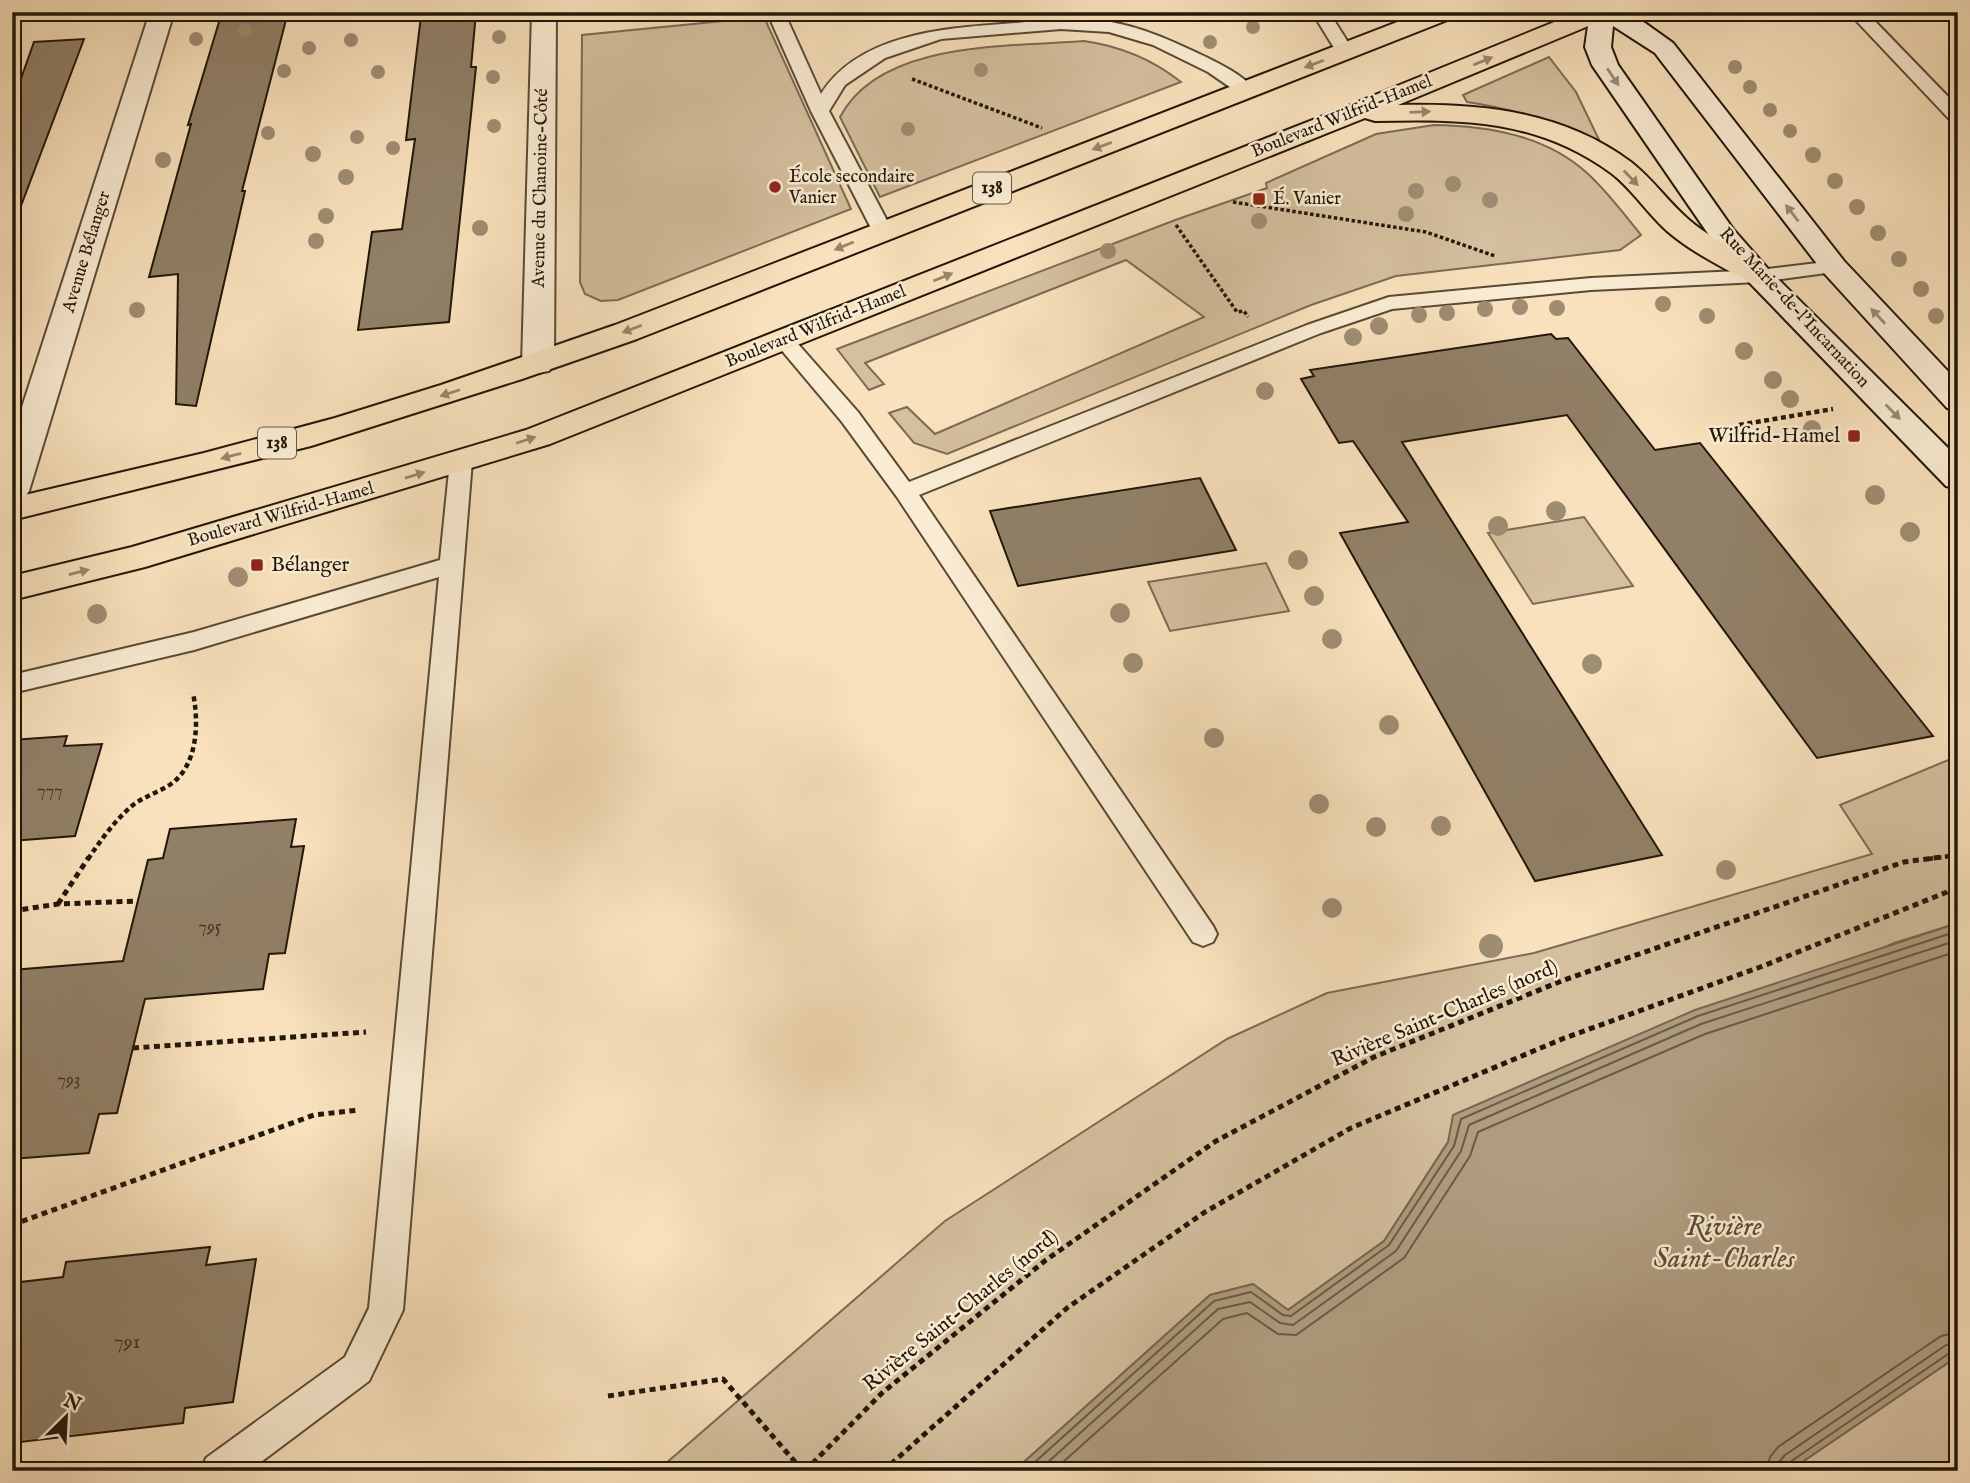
<svg xmlns="http://www.w3.org/2000/svg" width="1970" height="1483" viewBox="0 0 1970 1483" font-family="'IM FELL English',serif">
<rect width="100%" height="100%" fill="#f8e1bc"/>
<filter id="stains"><feTurbulence type="fractalNoise" baseFrequency=".00286" numOctaves="4"/><feColorMatrix values="0 0 0 0 .2 0 0 0 0 .09 0 0 0 0 .02 0 0 0 .5 -.17"/></filter>
<radialGradient id="worn" r=".72"><stop offset=".6" stop-color="#630" stop-opacity="0"/><stop offset="1" stop-color="#630" stop-opacity=".3"/></radialGradient>
<path fill="#d4bf9e" stroke="#7b6b54" stroke-width="2" d="M764 17 851 209 618 300 601 301 585 294 580 282 582 35Z
M1084 41C1120 46 1152 59 1181 82L880 197 840 117C880 40 1010 47 1084 41Z
M1549 57 1576 92 1602 146C1558 123 1516 109 1467 102L1463 95Z
M1434 125C1488 126 1545 135 1587 173 1607 191 1624 214 1641 235L1620 250 1396 276 1311 305 947 454 914 443 889 413 907 407 935 434 1204 317 1126 260 865 363 884 384 869 390 837 349 1178 219 1267 188 1266 183 1376 134Z
M1584 517 1633 586 1533 604 1488 533Z
M1266 563 1289 611 1170 631 1148 582Z
M1958 756V923L1894 943 1448 1142 1384 1241 1288 1310 1253 1284 1210 1295 1014 1471H657L945 1221 1227 1039 1327 993 1534 953 1872 854 1840 805Z
M1958 1356V1471H1789Z"/>
<path fill="#af9c7f" stroke="#776750" stroke-width="2" d="M1958 923V1356L1789 1471H1014L1210 1295 1253 1284 1288 1310 1384 1241 1448 1142 1453 1115 1695 1010Z"/>
<g fill="none" stroke-linecap="round" stroke-linejoin="round">
<path stroke="#685a44" stroke-width="2" d="M1025 1471 1214 1301 1251 1292 1283 1315 1291 1316 1389 1245 1454 1146 1461 1119 1698 1016 1958 931
M1038 1471 1218 1309 1250 1302 1280 1323 1293 1325 1396 1251 1461 1151 1469 1125 1701 1024 1958 940
M1053 1471 1223 1319 1247 1313 1278 1334 1296 1335 1404 1258 1470 1156 1478 1132 1705 1034 1958 951
M1767 1471 1770 1457 1778 1447 1941 1336 1958 1332
M1778 1471 1779 1462 1785 1455 1946 1345 1958 1342
M1787 1471 1790 1462 1951 1352 1958 1351"/>
</g>
<path fill="#918067" stroke="#22170a" stroke-width="2" d="M222 12H288L242 191H245L196 406 176 404 178 274 149 277 191 124 188 125Z
M476 13 471 67H476L449 322 358 330 372 232 402 229 415 139 406 140 421 16Z
M84 39 16 219 12 218V104L34 42Z
M1551 334 1556 339 1568 338 1655 450 1700 443 1933 736 1817 758 1567 415 1402 442 1662 855 1535 881 1340 533 1408 522 1353 441 1339 443 1301 379 1314 376 1310 370Z
M1200 478 1236 550 1018 586 990 511Z
M67 736 64 746 102 744 75 836 12 841V740Z
M296 819 291 847 304 846 285 953 269 954 263 989 145 999 117 1113 99 1114 89 1153 12 1159V970L123 961 148 860 163 858 170 829Z
M210 1247 206 1265 256 1259 233 1402 185 1408 183 1423 12 1443V1283L63 1277 66 1262Z"/>
<g fill="none" stroke-linecap="round" stroke-linejoin="round">
<defs>
<path id="lane" d="M767 12H784L821 94C860 32 949 28 1015 23 1047 20 1079 17 1111 22 1145 28 1176 43 1206 57 1222 65 1244 76 1255 90L1252 94H1240L1208 72 1153 45 1109 32 1061 29 941 39 885 58 845 85 829 111 892 230 882 236 872 230 811 111Z
M1312 12H1329L1354 52 1351 56H1339Z
M1848 12H1866L1958 107V123L1952 122Z
M1834 261 1841 263 1844 267 1841 271 1759 282 1591 290 1392 309 1321 333 919 495 1213 926 1217 934 1213 942 1203 946 1193 942 897 497 842 422 773 340 777 336H791L858 412 909 482 1307 325 1389 297 1591 278 1759 270Z
M461 454 469 456 472 461 403 1310 369 1381 249 1471H201L206 1458 345 1357 369 1308 439 577 194 650 12 693V675L194 632 440 560 450 461 453 456Z"/>
<path id="street" d="M150 12H174L29 491 24 499 12 502V438Z
M532 12H556L554 364 549 371 538 373 527 371 522 364Z"/>
<path id="secondary" d="M1590 12H1624L1645 23 1673 43 1844 261 1958 382V411L1947 408 1824 273 1655 53 1613 26 1611 47 1618 65 1733 229 1769 270 1958 458V489L1946 486 1749 282 1713 241 1592 65 1585 47Z"/>
<path id="primary" d="M1423 12H1458L1455 17 637 339 522 379 311 446 12 520V498L204 453 335 418 441 385 615 325Z
M1579 12H1613L1610 17 1398 105C1481 103 1563 111 1631 162 1653 179 1668 202 1688 219 1712 240 1742 253 1769 270L1774 276 1769 282 1759 285 1749 282C1721 266 1691 252 1667 231 1647 213 1632 189 1611 173 1537 119 1463 119 1375 121L1365 118 550 444 145 567 12 600V576L132 547 526 430 1343 108Z"/>
</defs>
<use href="#lane" stroke="#584a36" stroke-width="4"/>
<use href="#street" stroke="#584a36" stroke-width="4"/>
<use href="#secondary" stroke="#22170a" stroke-width="4"/>
<use href="#primary" stroke="#22170a" stroke-width="4"/>
<path stroke="#22170a" stroke-width="3.5" stroke-dasharray="3.5 2.5" stroke-linecap="butt" d="M912 79 1042 128
M1233 202 1426 232 1495 256
M1176 225 1237 312 1244 311 1248 317"/>
<path stroke="#22170a" stroke-width="4.5" stroke-dasharray="5 3.5" stroke-linecap="butt" d="M1739 425 1833 409
M88 859C101 840 115 820 133 805 145 796 159 792 171 784 198 765 199 722 193 693
M1928 859 1958 855"/>
<path stroke="#22170a" stroke-width="5" stroke-dasharray="6 4.5" stroke-linecap="butt" d="M58 904 89 857
M12 911 58 904 138 901
M133 1048 366 1032
M12 1225 314 1115 359 1110
M608 1396 723 1379 803 1471
M805 1471 882 1393 1046 1260 1216 1141 1374 1057 1564 980 1904 862 1942 857
M883 1471 1067 1308 1205 1212 1351 1128 1562 1039 1763 966 1947 892 1958 883"/>
<use href="#lane" fill="#faecd3" fill-rule="evenodd"/>
<use href="#street" fill="#faecd3" fill-rule="evenodd"/>
<use href="#secondary" fill="#faecd3" fill-rule="evenodd"/>
<use href="#primary" fill="#f8e1bc" fill-rule="evenodd"/>
</g>
<g fill="#9f8d72">
<circle cx="1253" cy="27" r="7"/>
<circle cx="245" cy="30" r="7"/>
<circle cx="499" cy="37" r="7"/>
<circle cx="196" cy="39" r="7"/>
<circle cx="351" cy="40" r="7"/>
<circle cx="1210" cy="42" r="7"/>
<circle cx="309" cy="48" r="7"/>
<circle cx="1735" cy="67" r="7"/>
<circle cx="981" cy="70" r="7"/>
<circle cx="284" cy="71" r="7"/>
<circle cx="378" cy="72" r="7"/>
<circle cx="493" cy="77" r="7"/>
<circle cx="1750" cy="87" r="7"/>
<circle cx="1770" cy="110" r="7"/>
<circle cx="494" cy="126" r="7"/>
<circle cx="908" cy="129" r="7"/>
<circle cx="1790" cy="131" r="7"/>
<circle cx="268" cy="133" r="7"/>
<circle cx="357" cy="137" r="7"/>
<circle cx="393" cy="148" r="7"/>
<circle cx="313" cy="154" r="8"/>
<circle cx="1813" cy="155" r="8"/>
<circle cx="163" cy="160" r="8"/>
<circle cx="346" cy="177" r="8"/>
<circle cx="1835" cy="181" r="8"/>
<circle cx="1453" cy="184" r="8"/>
<circle cx="1416" cy="191" r="8"/>
<circle cx="1490" cy="200" r="8"/>
<circle cx="1857" cy="207" r="8"/>
<circle cx="1406" cy="214" r="8"/>
<circle cx="326" cy="216" r="8"/>
<circle cx="1259" cy="221" r="8"/>
<circle cx="480" cy="228" r="8"/>
<circle cx="1878" cy="233" r="8"/>
<circle cx="316" cy="241" r="8"/>
<circle cx="1108" cy="251" r="8"/>
<circle cx="1899" cy="259" r="8"/>
<circle cx="1921" cy="289" r="8"/>
<circle cx="1663" cy="304" r="8"/>
<circle cx="1520" cy="307" r="8"/>
<circle cx="1557" cy="308" r="8"/>
<circle cx="1485" cy="309" r="8"/>
<circle cx="137" cy="310" r="8"/>
<circle cx="1447" cy="313" r="8"/>
<circle cx="1419" cy="315" r="8"/>
<circle cx="1707" cy="316" r="8"/>
<circle cx="1936" cy="316" r="8"/>
<circle cx="1379" cy="326" r="9"/>
<circle cx="1353" cy="337" r="9"/>
<circle cx="1744" cy="351" r="9"/>
<circle cx="1773" cy="380" r="9"/>
<circle cx="1265" cy="391" r="9"/>
<circle cx="1790" cy="399" r="9"/>
<circle cx="1812" cy="429" r="9"/>
<circle cx="1875" cy="495" r="10"/>
<circle cx="1556" cy="511" r="10"/>
<circle cx="1498" cy="526" r="10"/>
<circle cx="1910" cy="532" r="10"/>
<circle cx="1298" cy="560" r="10"/>
<circle cx="238" cy="577" r="10"/>
<circle cx="1314" cy="596" r="10"/>
<circle cx="1120" cy="613" r="10"/>
<circle cx="97" cy="614" r="10"/>
<circle cx="1332" cy="639" r="10"/>
<circle cx="1133" cy="663" r="10"/>
<circle cx="1592" cy="664" r="10"/>
<circle cx="1389" cy="725" r="10"/>
<circle cx="1214" cy="738" r="10"/>
<circle cx="1319" cy="804" r="10"/>
<circle cx="1441" cy="826" r="10"/>
<circle cx="1376" cy="827" r="10"/>
<circle cx="1726" cy="870" r="10"/>
<circle cx="1332" cy="908" r="10"/>
<circle cx="1491" cy="946" r="12"/>
</g>
<defs><path id="oneway-solid" d="M-6-.8H1V-3.2L6.5 0L1 3.2V.8H-6Z" transform="scale(1.75)"/></defs>
<g fill="#98866c">
<use href="#oneway-solid" transform="translate(1483 61) rotate(-22)"/>
<use href="#oneway-solid" transform="translate(1314 64) rotate(159)"/>
<use href="#oneway-solid" transform="translate(1420 112) rotate(-2)"/>
<use href="#oneway-solid" transform="translate(1102 146) rotate(159)"/>
<use href="#oneway-solid" transform="translate(1631 178) rotate(46)"/>
<use href="#oneway-solid" transform="translate(844 246) rotate(158)"/>
<use href="#oneway-solid" transform="translate(943 277) rotate(-22)"/>
<use href="#oneway-solid" transform="translate(632 329) rotate(159)"/>
<use href="#oneway-solid" transform="translate(450 393) rotate(162)"/>
<use href="#oneway-solid" transform="translate(526 440) rotate(-18)"/>
<use href="#oneway-solid" transform="translate(231 456) rotate(165)"/>
<use href="#oneway-solid" transform="translate(415 475) rotate(-17)"/>
<use href="#oneway-solid" transform="translate(79 572) rotate(-14)"/>
</g>
<g fill="#998c79">
<use href="#oneway-solid" transform="translate(1613 77) rotate(56)"/>
<use href="#oneway-solid" transform="translate(1792 213) rotate(-128)"/>
<use href="#oneway-solid" transform="translate(1878 316) rotate(-133)"/>
<use href="#oneway-solid" transform="translate(1893 412) rotate(45)"/>
</g>
<g fill="#8f2418" stroke="#faecd3" stroke-width="2.5">
<circle cx="775" cy="187" r="7"/>
<rect x="1252" y="192" width="14" height="14" rx="3.5"/>
<rect x="1847" y="429" width="14" height="14" rx="3.5"/>
<rect x="250" y="558" width="14" height="14" rx="3.5"/>
</g>
<g text-anchor="middle" dominant-baseline="central" stroke-width="5" stroke-linejoin="round" paint-order="stroke">
<g font-size="18" fill="#22170a" stroke="#faecd3">
<text transform="translate(1342 117) rotate(-22)">Boulevard Wilfrid-Hamel</text>
<text transform="translate(541 188) rotate(-89)">Avenue du Chanoine-Côté</text>
<text transform="translate(87 252) rotate(-73)">Avenue Bélanger</text>
<text transform="translate(1794 308) rotate(47)">Rue Marie-de-l'Incarnation</text>
<text transform="translate(816 327) rotate(-22)">Boulevard Wilfrid-Hamel</text>
<text transform="translate(281 515) rotate(-16)">Boulevard Wilfrid-Hamel</text>
</g>
<g font-size="18" fill="#22170a" stroke="#faecd3" text-anchor="start">
<text x="789" y="177">École secondaire<tspan x="789" dy="21">Vanier</tspan></text>
<text x="1273" y="199">É. Vanier</text>
</g>
<g font-size="18" fill="#3e3121">
<text x="50" y="791">777</text>
<text x="210" y="927">795</text>
<text x="69" y="1080">793</text>
</g>
<g fill="#faecd3" stroke="#635746" stroke-width="2">
<rect x="973" y="172.5" width="38" height="31" rx="5"/>
<rect x="258" y="427.5" width="38" height="31" rx="5"/>
</g>
<g font-size="19" font-weight="bold" fill="#22170a">
<text x="992" y="188">138</text>
<text x="277" y="443">138</text>
</g>
<g font-size="21" fill="#22170a" stroke="#faecd3" text-anchor="end">
<text x="1840" y="436">Wilfrid-Hamel</text>
<text x="271" y="565" text-anchor="start">Bélanger</text>
</g>
<g font-size="21" fill="#22170a" stroke="#faecd3">
<text transform="translate(1445 1014) rotate(-23)">Rivière Saint-Charles (nord)</text>
<text transform="translate(961 1311) rotate(-39)">Rivière Saint-Charles (nord)</text>
</g>
<g font-size="21" fill="#3e3121">
<text x="127" y="1342">791</text>
</g>
<g font-size="28" font-style="italic" fill="#5a4c39" stroke="#faecd3">
<text x="1724" y="1227">Rivière<tspan x="1724" dy="32">Saint-Charles</tspan></text>
</g>
</g>
<rect width="1970" height="1483" fill="none" stroke="#f8e1bc" stroke-width="42"/>
<rect x="14" y="14" width="1942" height="1455" fill="none" stroke="#22170a" stroke-width="3.5"/>
<rect x="21" y="21" width="1928" height="1441" fill="none" stroke="#22170a" stroke-width="2"/>
<g transform="translate(66 1417) rotate(24)" stroke="#faecd3" stroke-width="5" paint-order="stroke">
<path d="M0-5L12 26L0 18L-12 26Z" fill="#22170a"/>
<text y="-10" font-size="19" font-weight="bold" text-anchor="middle" fill="#22170a">N</text>
</g>
<rect width="100%" height="100%" filter="url(#stains)"/>
<rect width="100%" height="100%" fill="url(#worn)"/>
</svg>
